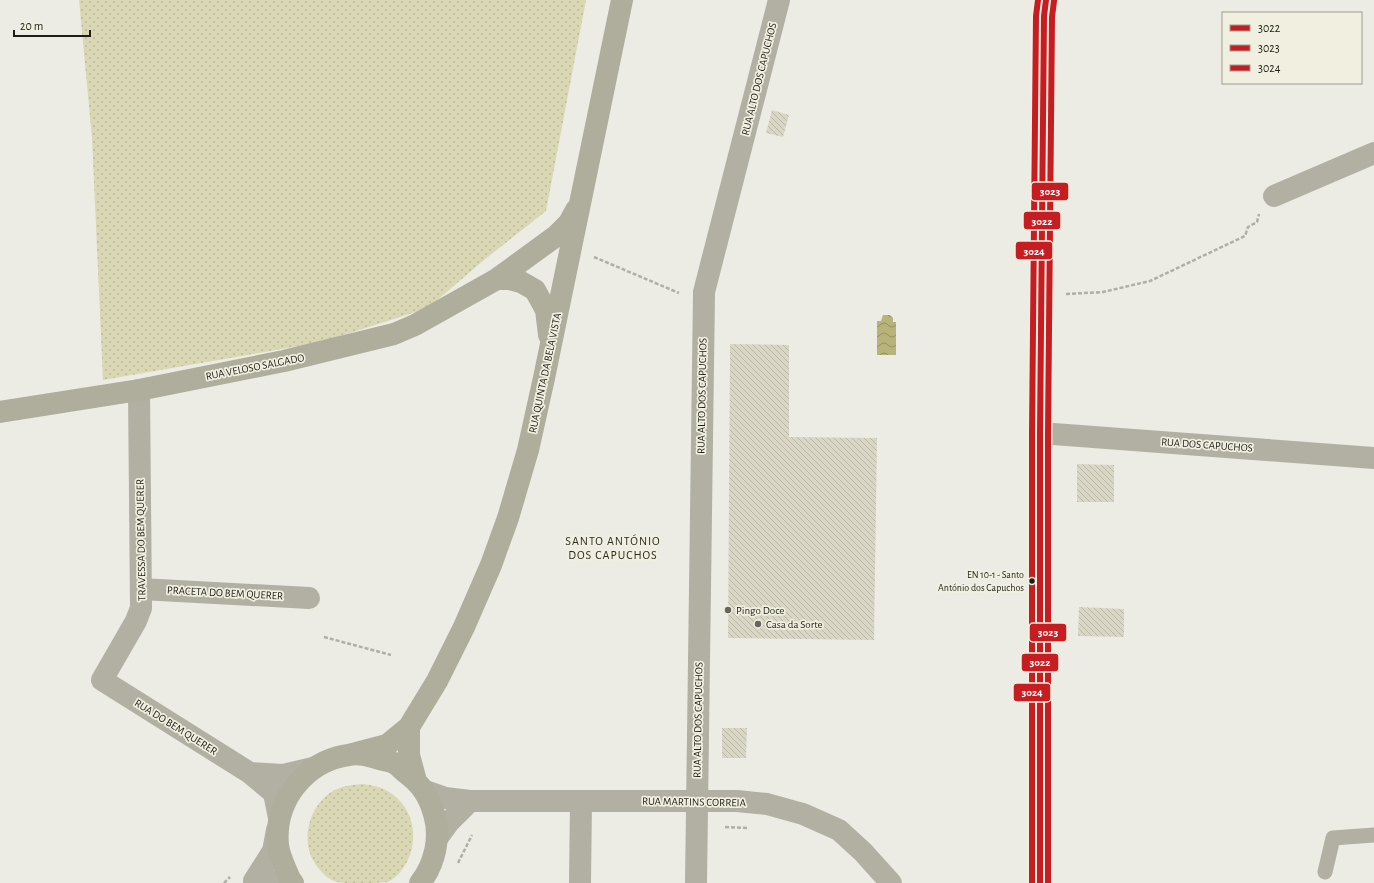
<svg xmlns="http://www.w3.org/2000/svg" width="1374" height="883" viewBox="0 0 1374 883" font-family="'Alegreya Sans',sans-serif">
<defs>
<pattern id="grass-dots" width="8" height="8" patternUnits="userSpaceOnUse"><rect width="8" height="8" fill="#d9d7b4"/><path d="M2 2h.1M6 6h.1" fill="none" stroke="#bab89a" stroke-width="1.8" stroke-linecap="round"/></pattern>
<pattern id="water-waves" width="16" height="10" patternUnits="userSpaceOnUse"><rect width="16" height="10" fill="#b7b37a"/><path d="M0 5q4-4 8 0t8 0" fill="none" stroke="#949163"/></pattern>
<pattern id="building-back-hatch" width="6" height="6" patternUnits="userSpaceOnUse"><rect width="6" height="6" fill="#d9d7c4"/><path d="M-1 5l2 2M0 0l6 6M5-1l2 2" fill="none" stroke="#bab8a8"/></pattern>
</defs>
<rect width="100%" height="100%" fill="#edece4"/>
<path fill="url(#grass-dots)" d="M79 0H586L546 211 484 260 428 308 322 342 103 380 92 138Z
M362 784C373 785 382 787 391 793 417 811 420 847 401 871 398 875 393 880 387 882 382 883 365 883 357 883 335 883 330 883 316 865 299 842 309 805 333 791 342 786 352 785 362 784Z"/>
<path fill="url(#water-waves)" d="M883 315H890L893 318V322H896V355H877V321H881Z"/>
<path fill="url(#building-back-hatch)" d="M772 110 789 115 783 137 766 133Z
M730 344 789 345V437L877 438 874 640 728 638Z
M1077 464 1114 465V502H1077Z
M1079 607 1124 609V637L1078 636Z
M722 728H747L746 758H722Z"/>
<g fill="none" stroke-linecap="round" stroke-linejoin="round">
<path stroke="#b0afa3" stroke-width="2.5" stroke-dasharray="4 2" stroke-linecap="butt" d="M594 257 679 293
M1066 294 1103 292 1150 281 1245 236 1248 227 1257 222 1259 214
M324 637 391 655
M725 827 748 828
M458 863 472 835
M224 883 230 877"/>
<path stroke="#b1b0a2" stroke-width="15" d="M1325 872 1333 838 1374 835"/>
<path stroke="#b1b0a2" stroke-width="22" d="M1274 196 1374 153
M139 390 141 608 136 621 102 680 250 773
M1040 433 1374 458
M141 589 309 598
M425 791 445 798 470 801 449 822 438 837
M470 801H737L767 804 803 814 839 830 863 852 891 883
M279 818 274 793 250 773 283 775 313 768
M277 830 273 851 254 881 266 880 282 883
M580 883 581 801
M696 883 704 292 779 0"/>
<path stroke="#afae9d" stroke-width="22" d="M497 279H509L521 282 535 290 546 310 549 335
M0 412 139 390 284 361 394 334 415 325 497 279 556 236 569 223 576 210
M409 727V755L416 781
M349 755 387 745 409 727 437 681 464 627 491 565 508 518 528 450 544 378 622 0
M293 883 290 879C286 869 279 856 278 845 274 801 305 761 349 755 360 753 369 756 379 759 384 760 389 761 394 763 398 765 402 770 406 773 421 784 429 796 434 814 441 837 435 864 420 883"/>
<path stroke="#b4b3a6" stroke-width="22" d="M1040 883V433L1044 16 1046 0"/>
<defs>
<path id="bus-1" d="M1040 883V433L1044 16 1046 0"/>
<path id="bus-2" d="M1048 883V433L1052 17 1054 1"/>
<path id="bus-3" d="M1032 883V433L1036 16 1038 0"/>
</defs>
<use href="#bus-1" stroke="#f1f0e0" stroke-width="9"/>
<use href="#bus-2" stroke="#f1f0e0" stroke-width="9"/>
<use href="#bus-3" stroke="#f1f0e0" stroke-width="9"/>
<use href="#bus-1" stroke="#c61d23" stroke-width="6"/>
<use href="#bus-2" stroke="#c61d23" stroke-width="6"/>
<use href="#bus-3" stroke="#c61d23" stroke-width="6"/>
</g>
<circle fill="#1e1e18" stroke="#f1f0e0" stroke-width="1.5" cx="1032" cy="581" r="3.5"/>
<g fill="#66665f" stroke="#f1f0e0" stroke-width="1.5">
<circle cx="728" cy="610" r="4"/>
<circle cx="758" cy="624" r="4"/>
</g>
<g text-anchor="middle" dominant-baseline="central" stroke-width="3.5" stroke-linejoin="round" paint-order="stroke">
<g font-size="10" fill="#1e1e18" stroke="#f1f0e0" text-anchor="end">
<text x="1024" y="575">EN 10-1 - Santo<tspan x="1024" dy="13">António dos Capuchos</tspan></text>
</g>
<g font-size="11" fill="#1e1e18" stroke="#f1f0e0">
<text transform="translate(759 79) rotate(-76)">RUA ALTO DOS CAPUCHOS</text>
<text transform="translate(255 367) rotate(-11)">RUA VELOSO SALGADO</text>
<text transform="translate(545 373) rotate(-78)">RUA QUINTA DA BELA VISTA</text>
<text transform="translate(702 396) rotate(-89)">RUA ALTO DOS CAPUCHOS</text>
<text transform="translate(1207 445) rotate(4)">RUA DOS CAPUCHOS</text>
<text transform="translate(141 540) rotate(-91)">TRAVESSA DO BEM QUERER</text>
<text transform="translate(225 593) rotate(3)">PRACETA DO BEM QUERER</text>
<text transform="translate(698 720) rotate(-89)">RUA ALTO DOS CAPUCHOS</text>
<text transform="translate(176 727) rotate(32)">RUA DO BEM QUERER</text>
<text transform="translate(694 802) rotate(1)">RUA MARTINS CORREIA</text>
</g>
<g font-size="11" fill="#1e1e18" stroke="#f1f0e0" text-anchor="start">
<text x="736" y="610">Pingo Doce</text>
<text x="766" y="624">Casa da Sorte</text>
</g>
<g font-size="12" letter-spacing="1" fill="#2b2a1e" stroke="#f1f0e0">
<text x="613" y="541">SANTO ANTÓNIO<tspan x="613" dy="14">DOS CAPUCHOS</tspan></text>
</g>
</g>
<g stroke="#f1f0e0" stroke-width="1.5">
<rect x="1031" y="182" width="38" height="19" rx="4" fill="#c61d23"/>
<rect x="1023" y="211" width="38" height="19" rx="4" fill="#c61d23"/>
<rect x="1015" y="241" width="38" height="19" rx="4" fill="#c61d23"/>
<rect x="1029" y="623" width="38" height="19" rx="4" fill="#c61d23"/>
<rect x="1021" y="653" width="38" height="19" rx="4" fill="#c61d23"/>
<rect x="1013" y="683" width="38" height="19" rx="4" fill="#c61d23"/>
</g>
<g font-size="11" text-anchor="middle" font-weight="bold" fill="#fff">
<text x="1050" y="195">3023</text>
<text x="1042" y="225">3022</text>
<text x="1034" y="255">3024</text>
<text x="1048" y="636">3023</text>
<text x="1040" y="666">3022</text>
<text x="1032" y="696">3024</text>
</g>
<rect x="1222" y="12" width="140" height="72" fill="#f1f0e0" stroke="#9d9c90"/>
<rect x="1230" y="25" width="20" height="6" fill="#c61d23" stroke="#9d9c90"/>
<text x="1258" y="32" font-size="12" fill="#1e1e18">3022</text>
<rect x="1230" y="45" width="20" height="6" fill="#c61d23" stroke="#9d9c90"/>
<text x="1258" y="52" font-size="12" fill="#1e1e18">3023</text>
<rect x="1230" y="65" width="20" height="6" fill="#c61d23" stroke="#9d9c90"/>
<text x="1258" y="72" font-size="12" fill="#1e1e18">3024</text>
<path d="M14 30v6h76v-6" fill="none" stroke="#1e1e18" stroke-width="2"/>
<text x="20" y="30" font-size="12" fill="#1e1e18" stroke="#f1f0e0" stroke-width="3" paint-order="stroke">20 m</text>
</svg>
